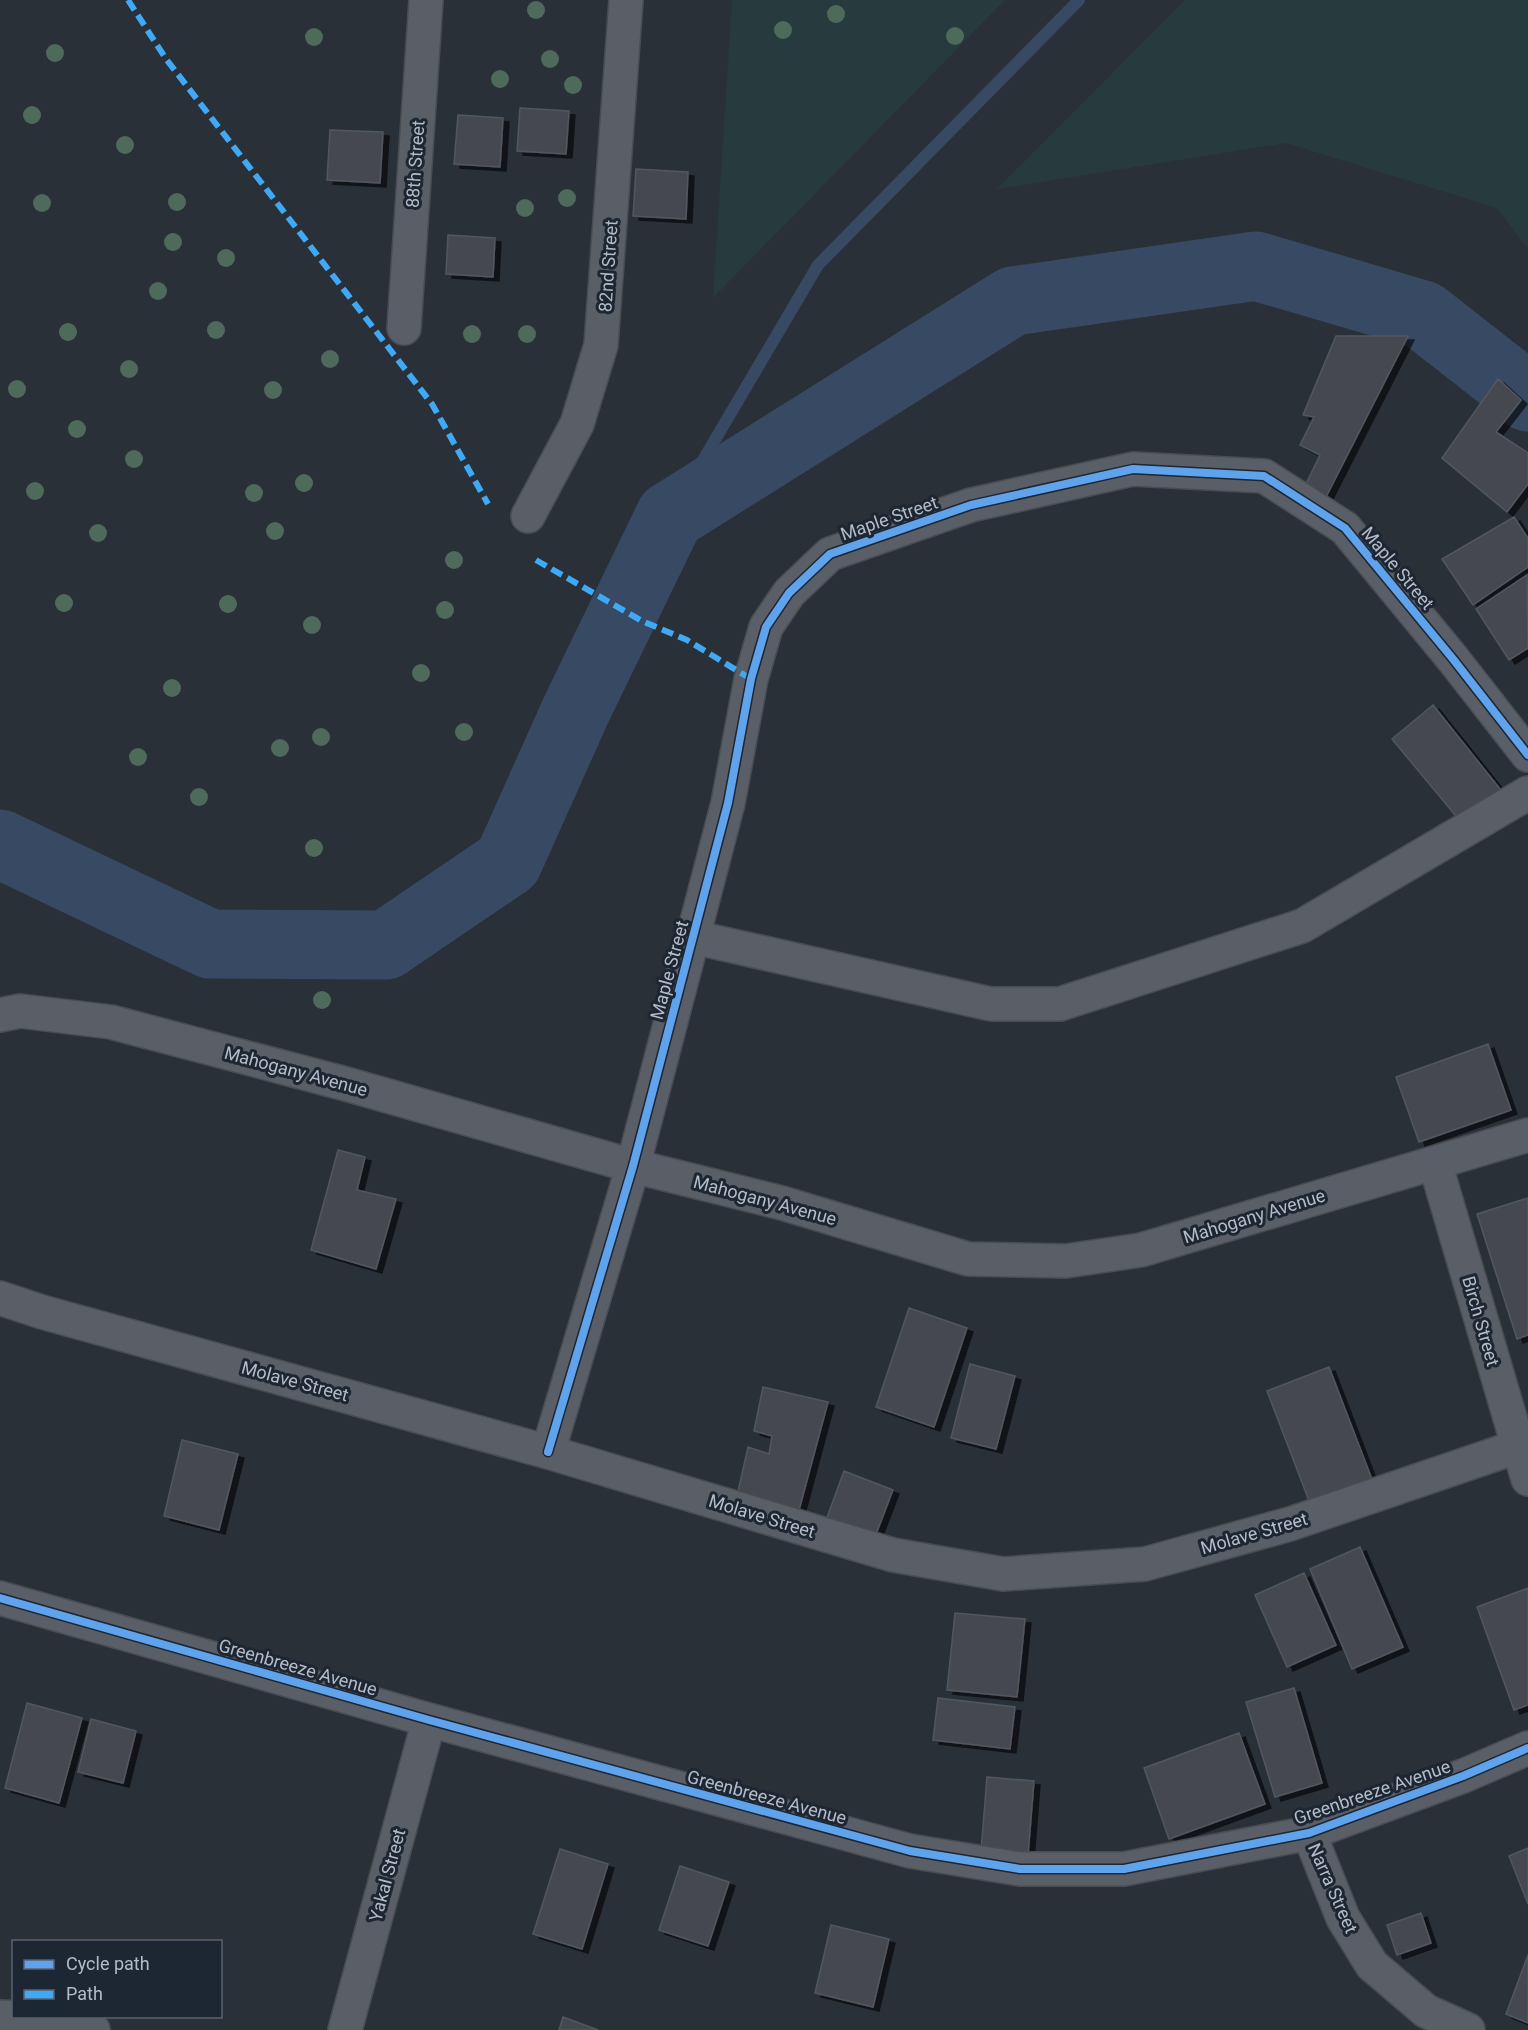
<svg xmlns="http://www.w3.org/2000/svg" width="1528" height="2030" viewBox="0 0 1528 2030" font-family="Roboto,sans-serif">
<defs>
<filter id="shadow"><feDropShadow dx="6" dy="4" stdDeviation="0" flood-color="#0009"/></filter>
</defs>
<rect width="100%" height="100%" fill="#2a3038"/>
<path fill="#273a3e" d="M732 0H1005L713 298Z
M1185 0H1528V249L1497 208 1286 143 997 189Z"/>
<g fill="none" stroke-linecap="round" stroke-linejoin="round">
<path stroke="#384963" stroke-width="12" d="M670 516 818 265 1079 0"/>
<path stroke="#384963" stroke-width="69" d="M0 844 210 944 386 945 508 862 576 710 670 516 1013 301 1256 266 1423 315 1528 397"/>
</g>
<path fill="#444950" stroke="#52575f" stroke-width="1.5" filter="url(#shadow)" d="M520 108 569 111 566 154 517 151Z
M458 115 503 118 500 167 454 164Z
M330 130 383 132 380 183 327 180Z
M636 169 688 172 686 219 633 216Z
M448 235 495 238 493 277 446 274Z
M1336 336H1408L1325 499 1305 486 1320 455 1300 445 1314 417 1303 415Z
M1498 379 1521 400 1496 432 1528 453V484L1507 512 1442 458Z
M1514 517 1528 538V567L1473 605 1442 559Z
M1527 575 1528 648 1509 660 1476 609Z
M1433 705 1504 794 1465 827 1392 739Z
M1488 1044 1511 1110 1419 1142 1396 1077Z
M338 1150 365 1157 357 1190 396 1199 376 1269 311 1250Z
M1528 1198V1335L1517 1339 1477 1214Z
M909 1308 967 1328 934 1427 876 1407Z
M970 1364 1015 1376 996 1449 951 1438Z
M1329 1367 1373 1482 1311 1506 1267 1391Z
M763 1387 828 1402 798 1514 737 1496 748 1447 769 1454 772 1436 754 1431Z
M182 1440 238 1454 219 1530 164 1516Z
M844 1471 893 1490 873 1542 825 1523Z
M1360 1547 1403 1647 1352 1669 1310 1569Z
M1304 1573 1336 1645 1287 1667 1255 1595Z
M1528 1588V1705L1514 1710 1477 1607Z
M955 1613 1025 1619 1017 1697 947 1690Z
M1294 1688 1322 1783 1275 1797 1246 1702Z
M938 1698 1015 1707 1010 1749 933 1740Z
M27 1703 82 1718 59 1803 5 1788Z
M91 1719 136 1731 123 1783 78 1772Z
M1239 1733 1265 1804 1169 1839 1144 1768Z
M987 1777 1034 1781 1028 1855 981 1851Z
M1528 1848V1904L1509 1856Z
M560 1849 608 1864 582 1949 533 1934Z
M680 1866 729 1882 708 1946 659 1930Z
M1421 1913 1431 1943 1397 1955 1387 1925Z
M831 1925 889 1939 873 2007 815 1993Z
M1528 1955V2023L1506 2014Z
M563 2017 598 2030H559Z"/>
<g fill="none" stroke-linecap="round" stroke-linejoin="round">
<defs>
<path id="minor" d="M404 328 426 0
M528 516 577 424 601 345 626 0
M693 937 991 1004H1060L1302 926 1528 793
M0 1015 20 1011 111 1022 346 1084 633 1166 782 1203 968 1259 1066 1261 1141 1250 1528 1135
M1435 1163 1528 1479
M0 1298 42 1312 548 1452 893 1555 1003 1574 1145 1564 1290 1524 1528 1443
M548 1452 633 1166 728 803 751 679 766 627 789 593 830 554 971 505 1133 469 1264 476 1345 528 1453 659 1528 755
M0 1598 429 1720 910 1851 1020 1869H1124L1309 1833 1463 1776 1528 1748
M1309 1833 1343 1918 1372 1965 1426 2011 1468 2030
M0 2017 23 2018 93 2030
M345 2030 429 1720"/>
</defs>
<use href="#minor" stroke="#484c53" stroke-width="36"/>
<use href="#minor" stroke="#5a5e66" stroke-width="33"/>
<path stroke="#3fa9f5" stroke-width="6" stroke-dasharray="12 6" stroke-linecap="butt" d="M128 0 166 59 432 404 488 504
M536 560 642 621 687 640 751 679"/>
<defs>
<path id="cycleway" d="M548 1452 633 1166 728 803 751 679 766 627 789 593 830 554 971 505 1133 469 1264 476 1345 528 1453 659 1528 755
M0 1598 429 1720 910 1851 1020 1869H1124L1309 1833 1463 1776 1528 1748"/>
</defs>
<use href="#cycleway" stroke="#1d2633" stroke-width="11"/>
<use href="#cycleway" stroke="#60a3ed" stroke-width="8"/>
</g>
<g fill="#4e6a5a">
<circle cx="536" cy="10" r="9"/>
<circle cx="836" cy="14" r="9"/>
<circle cx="783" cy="30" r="9"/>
<circle cx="955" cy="36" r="9"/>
<circle cx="314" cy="37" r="9"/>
<circle cx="55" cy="53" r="9"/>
<circle cx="550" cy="59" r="9"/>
<circle cx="500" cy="79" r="9"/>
<circle cx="573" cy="85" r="9"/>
<circle cx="32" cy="115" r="9"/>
<circle cx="125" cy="145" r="9"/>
<circle cx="567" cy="198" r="9"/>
<circle cx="177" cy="202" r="9"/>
<circle cx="42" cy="203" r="9"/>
<circle cx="525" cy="208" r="9"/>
<circle cx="173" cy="242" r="9"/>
<circle cx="226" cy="258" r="9"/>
<circle cx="158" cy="291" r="9"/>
<circle cx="216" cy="330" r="9"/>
<circle cx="68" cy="332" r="9"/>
<circle cx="472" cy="334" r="9"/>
<circle cx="527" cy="334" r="9"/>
<circle cx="330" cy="359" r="9"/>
<circle cx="129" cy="369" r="9"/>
<circle cx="17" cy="389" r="9"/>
<circle cx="273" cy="390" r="9"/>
<circle cx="77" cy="429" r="9"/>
<circle cx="134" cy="459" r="9"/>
<circle cx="304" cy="483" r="9"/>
<circle cx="35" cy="491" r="9"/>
<circle cx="254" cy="493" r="9"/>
<circle cx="275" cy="531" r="9"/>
<circle cx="98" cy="533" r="9"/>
<circle cx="454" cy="560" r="9"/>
<circle cx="64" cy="603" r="9"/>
<circle cx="228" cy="604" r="9"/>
<circle cx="445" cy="610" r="9"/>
<circle cx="312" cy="625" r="9"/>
<circle cx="421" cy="673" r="9"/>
<circle cx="172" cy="688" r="9"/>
<circle cx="464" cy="732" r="9"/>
<circle cx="321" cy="737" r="9"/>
<circle cx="280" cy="748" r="9"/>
<circle cx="138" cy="757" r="9"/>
<circle cx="199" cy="797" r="9"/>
<circle cx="314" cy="848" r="9"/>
<circle cx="322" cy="1000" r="9"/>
</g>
<g text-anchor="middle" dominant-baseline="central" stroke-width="6" stroke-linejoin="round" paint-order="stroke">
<g font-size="18" fill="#b4bcc9" stroke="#1d2633">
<text transform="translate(415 164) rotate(-86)">88th Street</text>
<text transform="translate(608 266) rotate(-86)">82nd Street</text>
<text transform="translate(889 518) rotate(-19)">Maple Street</text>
<text transform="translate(1398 568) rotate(50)">Maple Street</text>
<text transform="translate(669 970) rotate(-75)">Maple Street</text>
<text transform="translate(296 1071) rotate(15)">Mahogany Avenue</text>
<text transform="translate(765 1200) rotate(15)">Mahogany Avenue</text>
<text transform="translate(1254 1216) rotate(-17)">Mahogany Avenue</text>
<text transform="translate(1481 1321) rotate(74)">Birch Street</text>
<text transform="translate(295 1381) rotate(15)">Molave Street</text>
<text transform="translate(762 1516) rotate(17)">Molave Street</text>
<text transform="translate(1254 1533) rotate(-16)">Molave Street</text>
<text transform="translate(298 1667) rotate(16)">Greenbreeze Avenue</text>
<text transform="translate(1372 1792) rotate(-19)">Greenbreeze Avenue</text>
<text transform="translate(767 1797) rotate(15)">Greenbreeze Avenue</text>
<text transform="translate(387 1875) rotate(-75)">Yakal Street</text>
<text transform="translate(1333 1888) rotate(66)">Narra Street</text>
</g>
</g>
<rect x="12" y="1940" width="210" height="78" fill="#1d2633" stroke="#59626f" stroke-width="1.5"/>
<rect x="24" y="1960" width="30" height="9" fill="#60a3ed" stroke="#59626f" stroke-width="1.5"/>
<text x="66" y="1970" font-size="18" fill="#b4bcc9">Cycle path</text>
<rect x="24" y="1990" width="30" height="9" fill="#3fa9f5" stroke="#59626f" stroke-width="1.5"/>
<text x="66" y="2000" font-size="18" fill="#b4bcc9">Path</text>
</svg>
